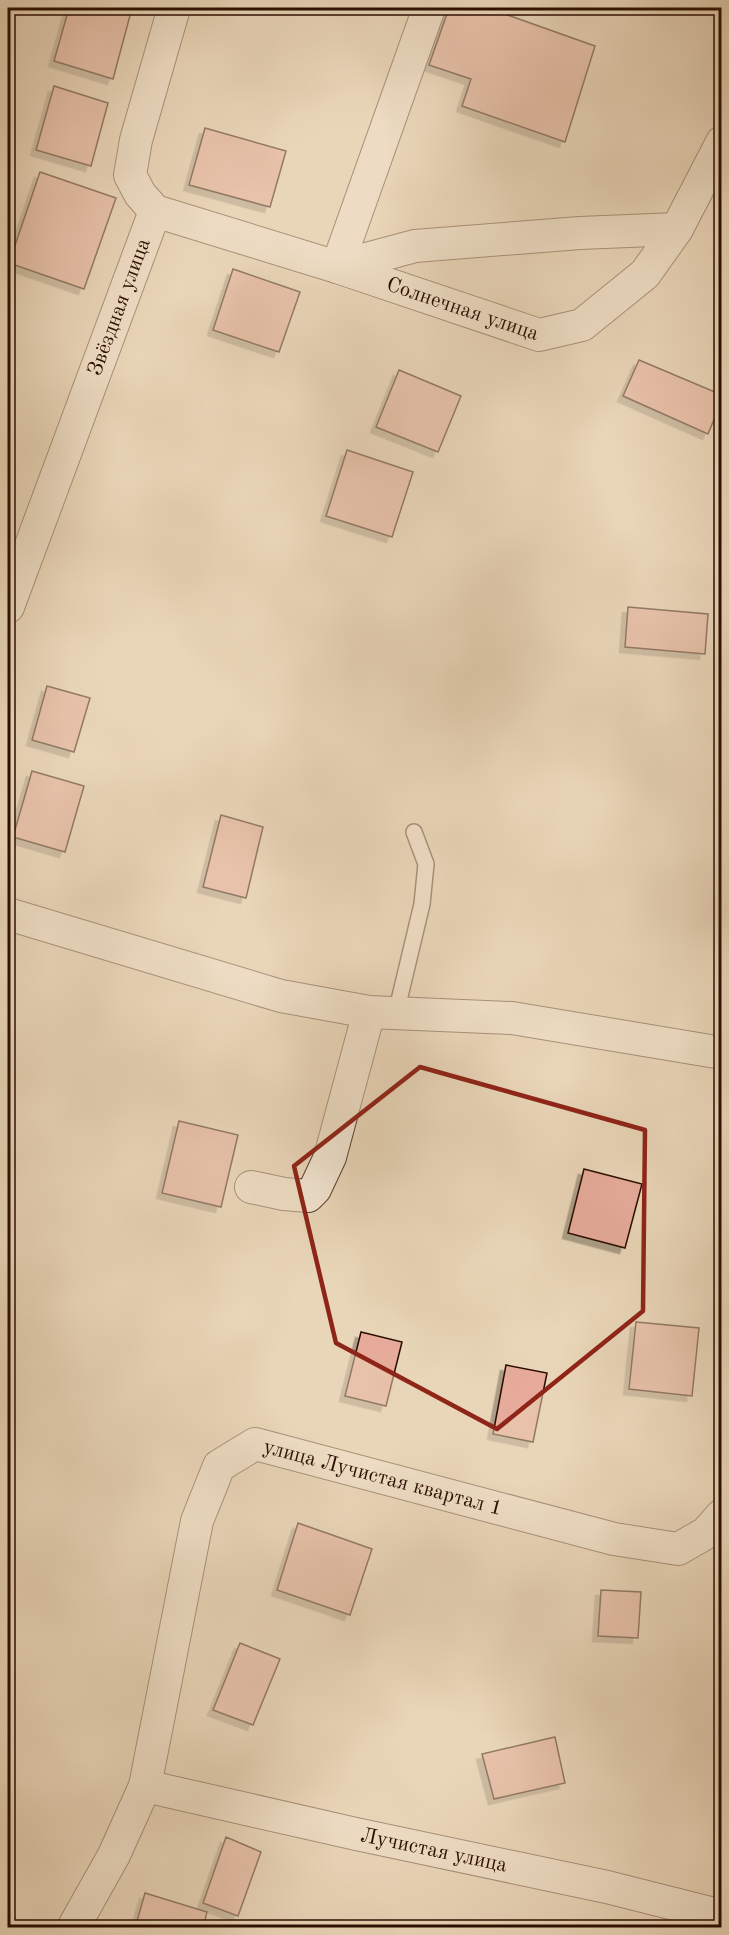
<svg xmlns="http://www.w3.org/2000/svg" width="729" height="1935" viewBox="0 0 729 1935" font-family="'Old Standard TT',serif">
<defs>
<filter id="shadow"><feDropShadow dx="-5.5" dy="5.5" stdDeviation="0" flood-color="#0004"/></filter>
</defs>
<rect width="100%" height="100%" fill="#e9d6b8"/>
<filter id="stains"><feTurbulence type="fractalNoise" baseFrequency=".00333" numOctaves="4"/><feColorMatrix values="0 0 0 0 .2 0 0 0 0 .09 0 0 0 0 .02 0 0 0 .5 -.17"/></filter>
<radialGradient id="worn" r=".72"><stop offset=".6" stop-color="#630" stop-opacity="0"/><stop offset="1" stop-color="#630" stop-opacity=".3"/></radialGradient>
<path fill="#e6ab9a" stroke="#2a0d00" stroke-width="1.5" filter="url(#shadow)" d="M69 8H132L113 79 54 61Z
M449 8H488L595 46 565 142 462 106 471 79 429 65Z
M54 86 108 103 91 166 36 150Z
M205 128 286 151 270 207 189 185Z
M40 172 116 198 84 289 9 263Z
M233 269 300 292 279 352 213 330Z
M639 360 722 395V400L708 434 623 396Z
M399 370 461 396 438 452 376 427Z
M347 450 413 472 392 537 326 516Z
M628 607 708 614 705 654 625 647Z
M47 686 90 698 74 752 32 740Z
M32 771 84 786 65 852 13 837Z
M221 815 263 827 246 898 203 887Z
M179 1121 238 1135 221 1207 162 1193Z
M584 1169 642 1184 625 1248 568 1233Z
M636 1322 699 1328 692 1396 629 1389Z
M361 1332 402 1342 386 1406 345 1396Z
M506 1365 547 1373 533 1442 493 1434Z
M298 1523 372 1549 350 1615 277 1590Z
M601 1590 641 1592 638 1638 598 1636Z
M240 1643 280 1659 253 1725 213 1710Z
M555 1737 565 1783 494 1799 482 1754Z
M226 1837 261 1852 238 1916 203 1903Z
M145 1893 207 1912 203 1928H135Z"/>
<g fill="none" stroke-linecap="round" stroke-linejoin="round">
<defs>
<path id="lane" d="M396 1013 422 904 426 864 414 832"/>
<g id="street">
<path id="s1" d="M174 8 136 140 130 175 140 194 155 211 337 267 539 335 582 325 645 274 677 229 722 142"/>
<path d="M337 267 415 246 580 233 677 229"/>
<path d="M337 267 429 8"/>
<path id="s2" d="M8 607 155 211"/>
<path d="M8 914 281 996 369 1012 512 1018 722 1053"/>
<path d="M251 1187 284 1194 308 1196 315 1189 330 1157 369 1012"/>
<path id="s3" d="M145 1786 356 1834 607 1887 722 1916"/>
<path id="s4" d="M73 1928 114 1855 145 1786 197 1521 219 1466 255 1444 614 1539 678 1549 706 1533 722 1515"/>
</g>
</defs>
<use href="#lane" stroke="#5a3f2e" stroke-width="18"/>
<use href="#street" stroke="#5a3f2e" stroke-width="34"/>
<use href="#lane" stroke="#f1e4d1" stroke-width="15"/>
<use href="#street" stroke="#f1e4d1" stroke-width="32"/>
</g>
<path d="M0 0H729V1935H0ZM420 1067 645 1130 643 1311 497 1429 336 1343 294 1166Z" fill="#e9d6b8" fill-opacity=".55" fill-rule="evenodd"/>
<path fill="none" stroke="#8f2418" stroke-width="4.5" stroke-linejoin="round" d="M420 1067 645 1130 643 1311 497 1429 336 1343 294 1166Z"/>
<g text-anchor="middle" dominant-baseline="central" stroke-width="4.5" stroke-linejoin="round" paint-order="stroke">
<g font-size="21" fill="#2a0d00" stroke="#f1e4d1">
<text stroke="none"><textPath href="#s2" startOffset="320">Звёздная улица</textPath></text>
<text stroke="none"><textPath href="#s1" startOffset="540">Солнечная улица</textPath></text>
<text stroke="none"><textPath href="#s4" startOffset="663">улица Лучистая квартал 1</textPath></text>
<text stroke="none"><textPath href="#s3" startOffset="296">Лучистая улица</textPath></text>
</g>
</g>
<rect width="729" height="1935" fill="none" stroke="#e9d6b8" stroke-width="30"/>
<rect x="9" y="9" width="711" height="1917" fill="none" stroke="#2a0d00" stroke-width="3"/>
<rect x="15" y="15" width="699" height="1905" fill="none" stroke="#2a0d00" stroke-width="1.5"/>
<rect width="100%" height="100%" filter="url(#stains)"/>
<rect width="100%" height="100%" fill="url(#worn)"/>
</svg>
